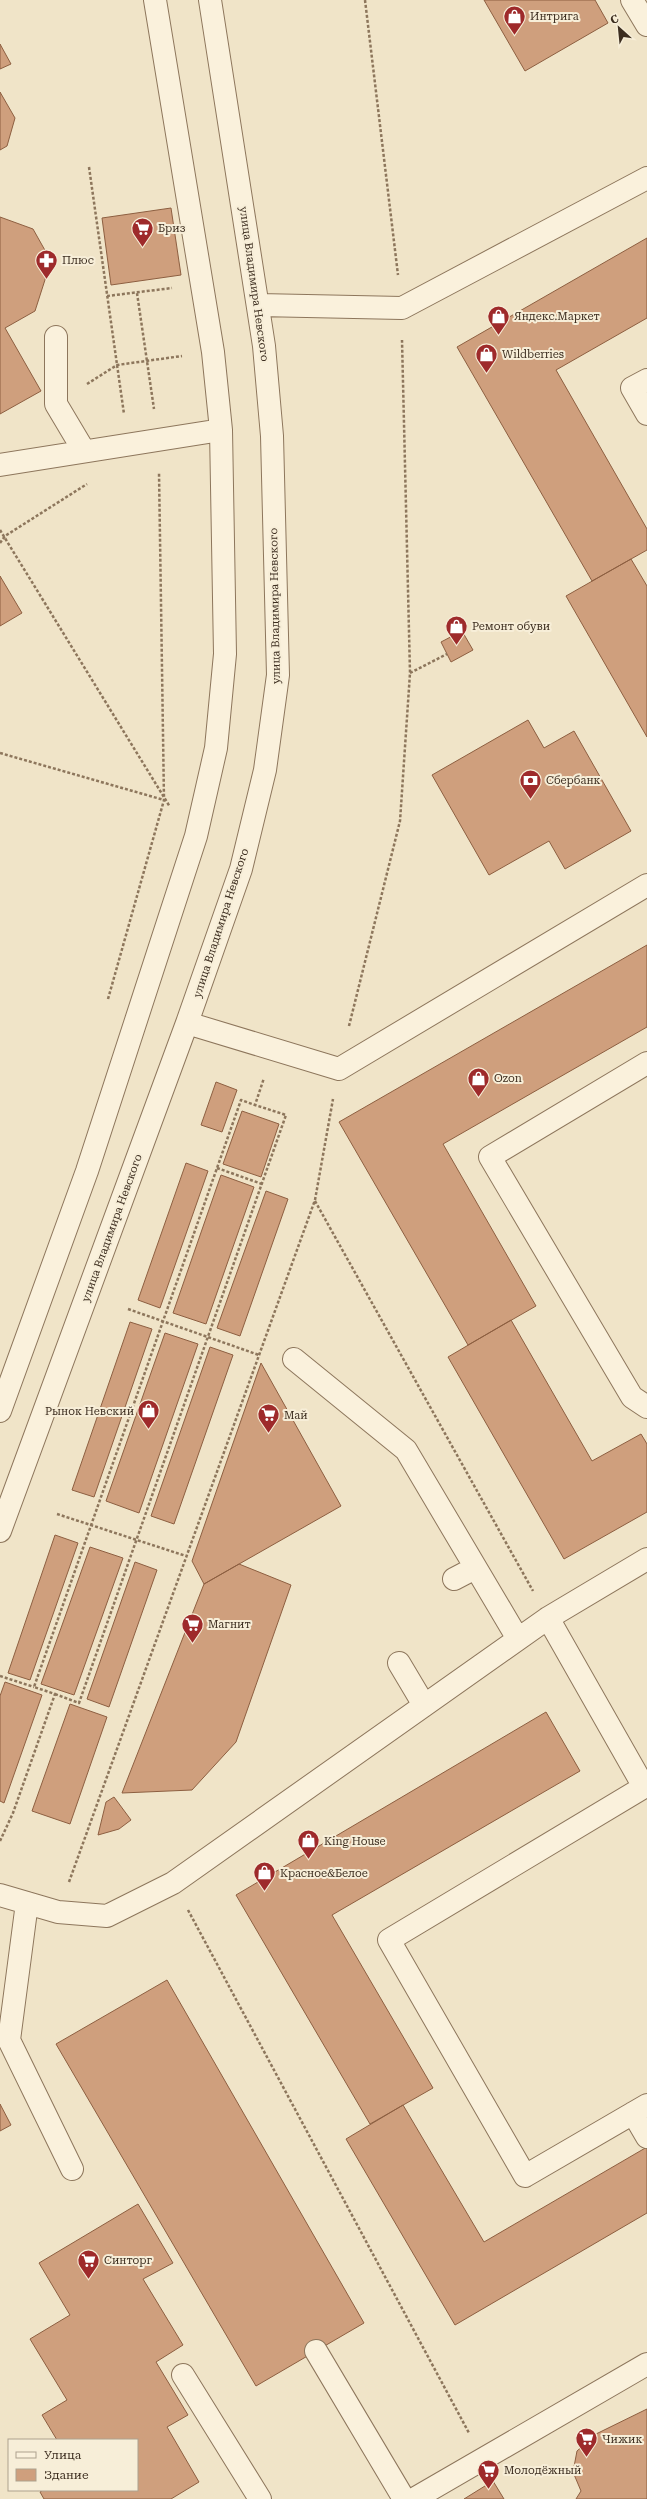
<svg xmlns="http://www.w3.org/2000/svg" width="647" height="2499" viewBox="0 0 647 2499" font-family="'Roboto Serif',serif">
<rect width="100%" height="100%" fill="#f0e4c8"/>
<path fill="#cf9f7d" stroke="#8d5f41" d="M484 0H595L608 23 525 71Z
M0 44 11 64 0 69Z
M0 92 15 118 7 146 0 150Z
M171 208 181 275 111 285 102 218Z
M0 217 33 229 51 261 35 311 5 328 41 391 0 414Z
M647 238V318L556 370 647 529V550L592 581 457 347Z
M631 559 647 586V737L566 596Z
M0 576 22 613 0 626Z
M462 631 473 650 451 662 441 642Z
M528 720 544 748 574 731 631 831 565 869 549 841 489 875 432 775Z
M647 945V1027L443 1144 536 1306 468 1345 339 1122Z
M216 1082 237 1090 222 1132 201 1125Z
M242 1111 279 1124 261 1177 223 1164Z
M186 1163 208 1171 160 1308 138 1300Z
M221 1175 254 1187 206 1324 173 1313Z
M266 1191 288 1199 240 1336 217 1328Z
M511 1320 592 1461 641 1434 647 1444V1512L564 1559 448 1357Z
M130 1322 152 1329 94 1497 72 1490Z
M165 1333 198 1344 139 1513 106 1501Z
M210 1347 233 1355 174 1524 151 1516Z
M261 1363 341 1506 204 1584 192 1561Z
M55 1535 78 1543 30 1680 8 1673Z
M90 1547 123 1558 74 1695 41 1684Z
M135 1562 157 1570 109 1707 87 1699Z
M239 1564 291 1585 236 1742 192 1790 122 1793 204 1584Z
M5 1682 42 1695 4 1803 0 1801V1696Z
M70 1704 107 1717 70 1824 32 1811Z
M546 1712 580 1771 332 1915 433 2088 370 2124 236 1895Z
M114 1797 131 1820 119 1829 98 1835 106 1802Z
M167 1980 364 2323 256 2386 56 2044Z
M0 2104 11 2125 0 2131Z
M403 2105 484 2242 647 2147V2213L455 2325 346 2139Z
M138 2204 173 2263 143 2279 183 2345 156 2362 188 2415 167 2427 199 2482 171 2499H44L40 2492 43 2490H137V2440H57L42 2415 67 2400 30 2339 70 2315 39 2263Z
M647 2409V2499H576L581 2491 573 2472 577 2451 596 2434Z
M493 2481 504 2499H464Z"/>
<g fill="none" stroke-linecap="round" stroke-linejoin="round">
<defs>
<path id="minor" d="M632 0 647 25
M259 305 402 308 647 178
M56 337V404L84 451
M647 380 632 388 647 414
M0 465 221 430
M187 1023 339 1069 647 885
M647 1063 490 1157 632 1397 647 1407
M294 1359 406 1450 518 1639
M0 1411 87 1171 196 836 216 748 225 654 221 430 213 352 155 0
M0 1531 187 1023 241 869 265 770 278 675 272 436 264 346 210 0
M454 1579 475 1568
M548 1618 644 1787 389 1940 525 2176 647 2105
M399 1663 424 1705
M0 1895 58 1912 107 1916 173 1883 548 1618 647 1559
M27 1903 9 2040 72 2169
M633 2113 647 2137
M316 2351 404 2499
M183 2375 260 2499
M414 2499 647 2364"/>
</defs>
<use href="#minor" stroke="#8d765c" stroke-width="24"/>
<path stroke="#8d765c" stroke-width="2.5" stroke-dasharray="3 2" stroke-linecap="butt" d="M365 0 398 275
M89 167 124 414
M137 293 154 409
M107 296 172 288
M87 384 117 365 182 356
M0 530 170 807
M0 543 5 536 87 484
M410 673 447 654
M0 753 164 800
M108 999 164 800 159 472
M349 1026 400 821 410 673 402 340
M217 1168 262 1184
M315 1201 533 1591
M128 1309 259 1355
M57 1514 186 1556
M0 1676 34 1687
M55 1694 79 1703 286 1115 255 1105
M0 1841 13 1813 55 1694 34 1687 241 1100 255 1105 264 1078
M69 1882 315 1200 333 1099
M188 1910 469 2433"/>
<use href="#minor" stroke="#faf1dc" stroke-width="22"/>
</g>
<defs>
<symbol id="shop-pin" viewBox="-11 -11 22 30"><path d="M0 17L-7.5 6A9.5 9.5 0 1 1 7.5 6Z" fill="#9e2a2b" stroke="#f7eed8"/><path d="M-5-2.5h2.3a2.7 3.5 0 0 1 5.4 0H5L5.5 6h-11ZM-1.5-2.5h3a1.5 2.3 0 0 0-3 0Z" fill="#fff"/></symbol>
<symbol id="supermarket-pin" viewBox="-11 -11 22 30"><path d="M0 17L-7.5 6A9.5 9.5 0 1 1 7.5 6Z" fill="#9e2a2b" stroke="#f7eed8"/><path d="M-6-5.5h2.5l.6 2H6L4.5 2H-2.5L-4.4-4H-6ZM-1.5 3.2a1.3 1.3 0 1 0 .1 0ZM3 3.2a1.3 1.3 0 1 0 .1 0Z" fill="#fff"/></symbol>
<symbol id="pharmacy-pin" viewBox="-11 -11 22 30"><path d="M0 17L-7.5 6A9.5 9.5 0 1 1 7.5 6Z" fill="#9e2a2b" stroke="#f7eed8"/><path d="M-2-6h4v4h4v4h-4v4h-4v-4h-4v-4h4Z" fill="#fff"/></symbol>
<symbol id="bank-pin" viewBox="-11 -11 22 30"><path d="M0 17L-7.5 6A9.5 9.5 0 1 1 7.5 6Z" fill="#9e2a2b" stroke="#f7eed8"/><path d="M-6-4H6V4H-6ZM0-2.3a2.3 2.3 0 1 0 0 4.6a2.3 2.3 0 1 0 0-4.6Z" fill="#fff"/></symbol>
</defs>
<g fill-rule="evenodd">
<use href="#shop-pin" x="502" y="4" width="25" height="34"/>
<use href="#supermarket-pin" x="130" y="216" width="25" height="34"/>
<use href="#pharmacy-pin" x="34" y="248" width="25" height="34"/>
<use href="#shop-pin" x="486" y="304" width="25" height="34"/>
<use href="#shop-pin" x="474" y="342" width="25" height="34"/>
<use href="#shop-pin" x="444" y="614" width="25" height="34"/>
<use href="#bank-pin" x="518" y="768" width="25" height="34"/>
<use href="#shop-pin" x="466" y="1066" width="25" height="34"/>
<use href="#shop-pin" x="136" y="1398" width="25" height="34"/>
<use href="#supermarket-pin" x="256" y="1402" width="25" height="34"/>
<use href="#supermarket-pin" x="180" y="1612" width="25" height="34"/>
<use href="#shop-pin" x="296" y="1828" width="25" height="34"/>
<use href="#shop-pin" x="252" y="1860" width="25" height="34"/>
<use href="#supermarket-pin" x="76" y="2248" width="25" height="34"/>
<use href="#supermarket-pin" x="574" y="2426" width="25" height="34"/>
<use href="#supermarket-pin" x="476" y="2458" width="25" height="34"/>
</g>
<g text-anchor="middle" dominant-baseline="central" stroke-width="4" stroke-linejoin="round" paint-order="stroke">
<g font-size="11" fill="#3d2e20" stroke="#f7eed8" text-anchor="start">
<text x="530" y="16">Интрига</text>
<text x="158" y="228">Бриз</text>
<text x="62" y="260">Плюс</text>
<text x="514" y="316">Яндекс.Маркет</text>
<text x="502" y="354">Wildberries</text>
<text x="472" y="626">Ремонт обуви</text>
<text x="546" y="780">Сбербанк</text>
<text x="494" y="1078">Ozon</text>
<text x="134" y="1411" text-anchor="end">Рынок Невский</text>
<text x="284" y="1415">Май</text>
<text x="208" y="1624">Магнит</text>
<text x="324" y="1841">King House</text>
<text x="280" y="1873">Красное&amp;Белое</text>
<text x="104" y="2260">Синторг</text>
<text x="602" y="2439">Чижик</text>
<text x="504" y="2470">Молодёжный</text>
</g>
<g font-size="11" fill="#3d2e20" stroke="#f7eed8">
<text transform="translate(254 284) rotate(82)">улица Владимира Невского</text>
<text transform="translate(275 606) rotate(-91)">улица Владимира Невского</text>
<text transform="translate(221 923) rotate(-72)">улица Владимира Невского</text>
<text transform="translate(112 1228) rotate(-70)">улица Владимира Невского</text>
</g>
</g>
<rect x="8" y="2439" width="130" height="52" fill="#f7eed8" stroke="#ada18e"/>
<rect x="16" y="2452" width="20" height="6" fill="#faf1dc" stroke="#ada18e"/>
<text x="44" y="2459" font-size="12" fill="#3d2e20">Улица</text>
<rect x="16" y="2469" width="20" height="12" fill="#cf9f7d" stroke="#ada18e"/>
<text x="44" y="2479" font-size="12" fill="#3d2e20">Здание</text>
<g transform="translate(619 28) rotate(333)" stroke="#f7eed8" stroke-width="3" paint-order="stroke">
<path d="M0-3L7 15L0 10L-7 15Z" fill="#3d2e20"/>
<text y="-6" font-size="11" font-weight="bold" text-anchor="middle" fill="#3d2e20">С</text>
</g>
</svg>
